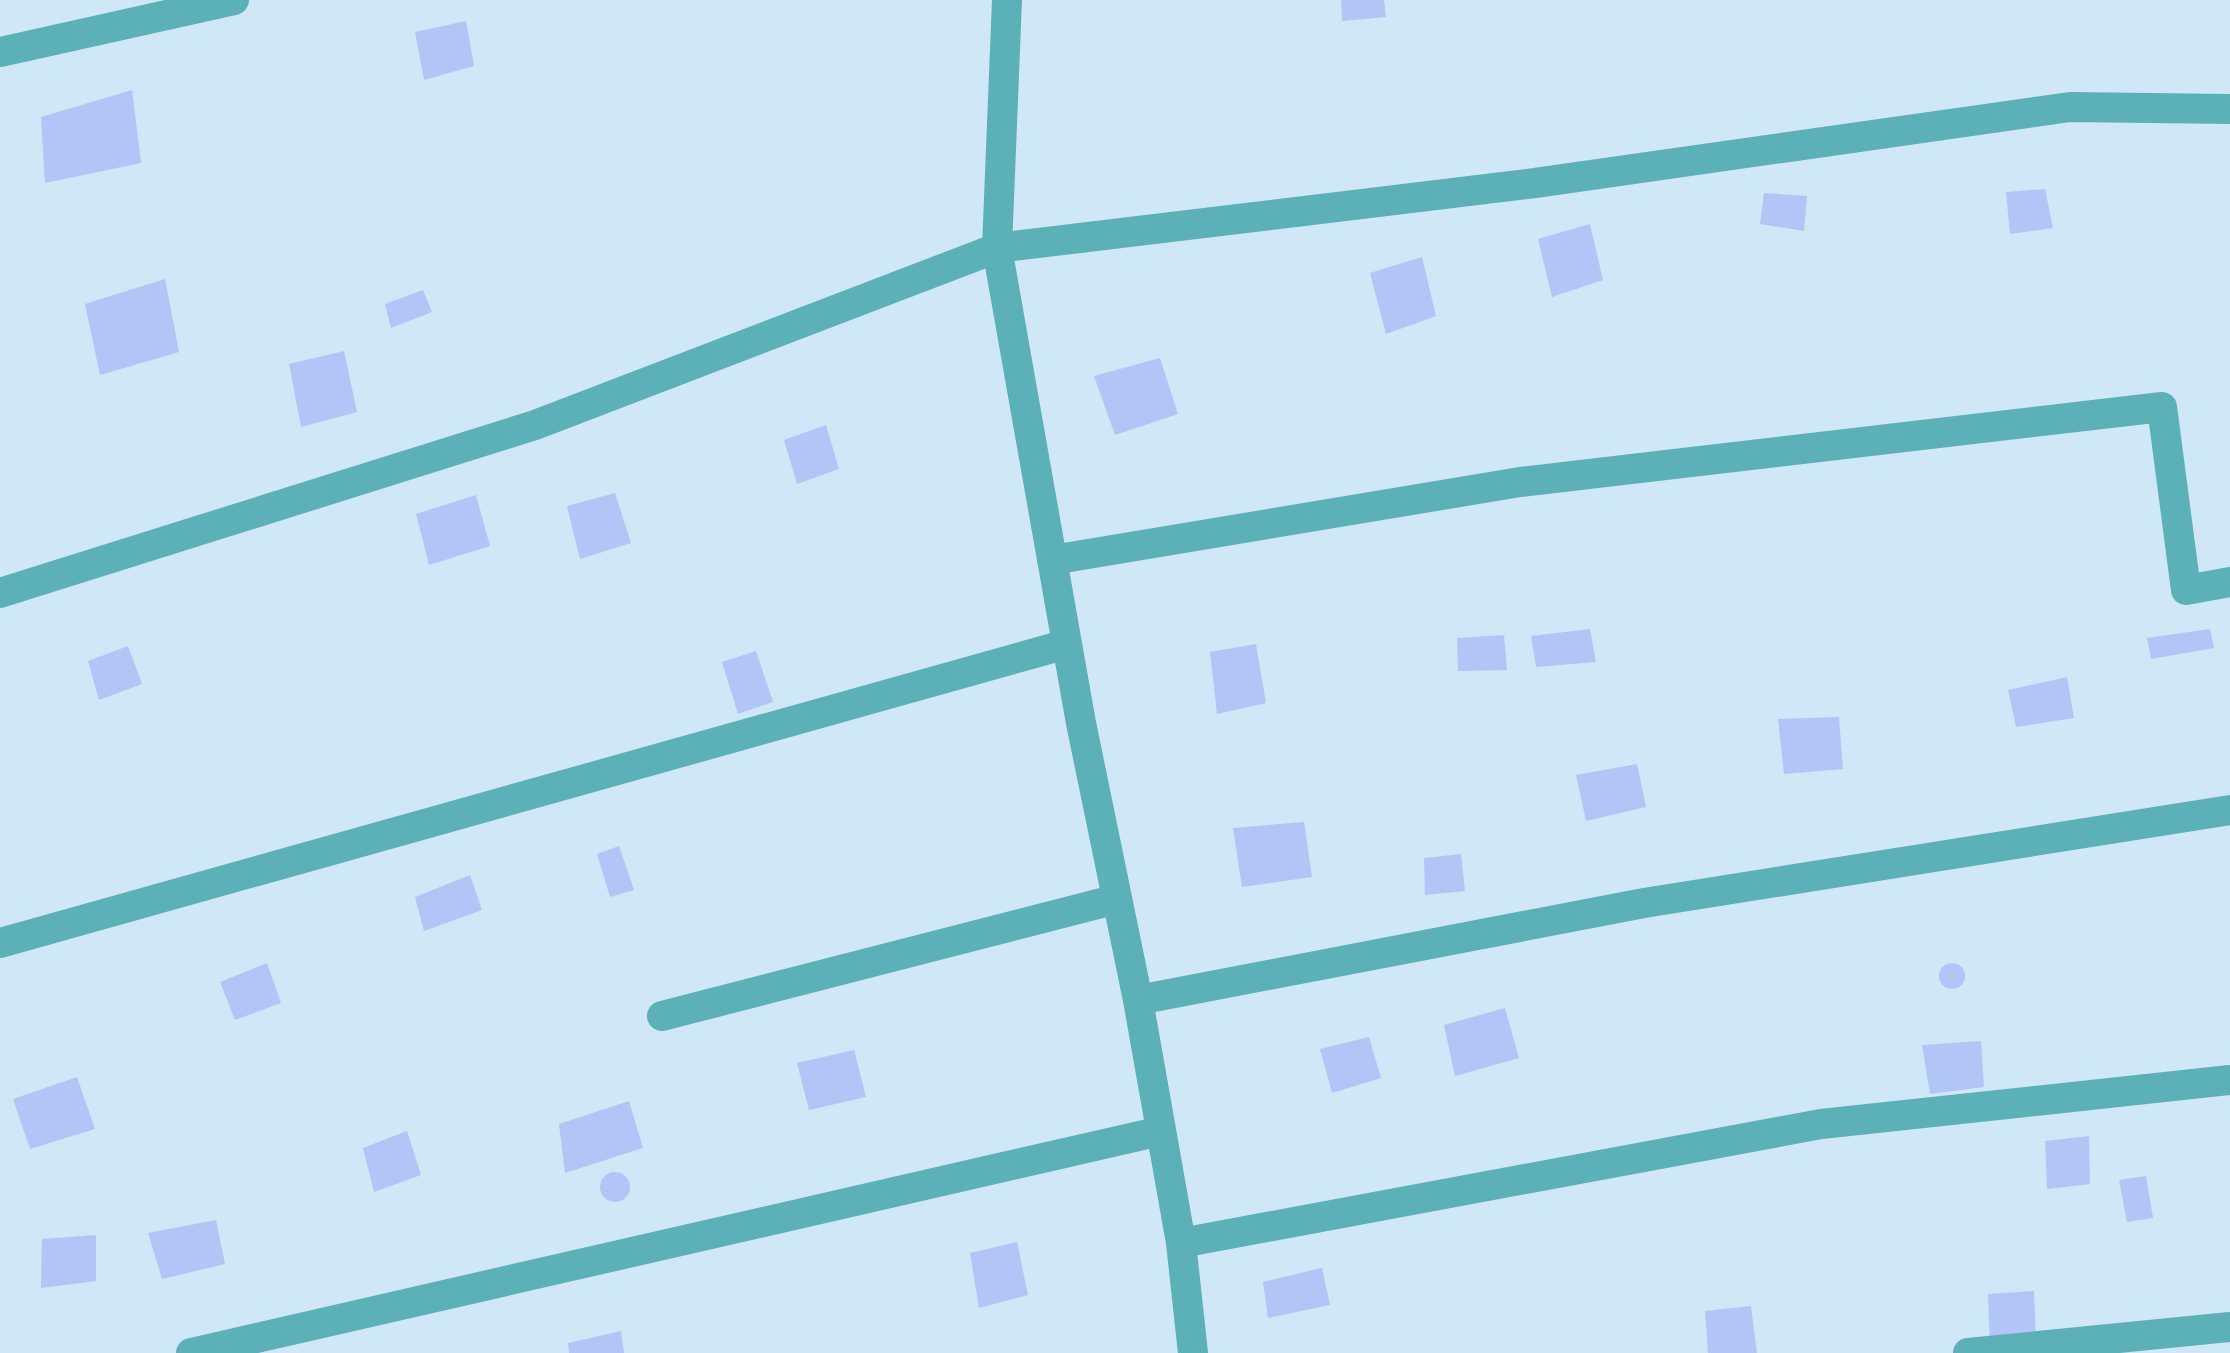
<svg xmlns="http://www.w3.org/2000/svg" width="2230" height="1353" viewBox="0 0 2230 1353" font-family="Lora,serif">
<rect width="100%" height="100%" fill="#cfe7f6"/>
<path fill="#b3c5f6" d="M1341 0H1384L1386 17 1342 21Z
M466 21 474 66 424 80 415 32Z
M132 90 141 163 45 183 41 117Z
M2045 189 2053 228 2010 234 2006 192Z
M1764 193 1807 196 1804 231 1760 224Z
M1590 224 1603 280 1552 297 1538 239Z
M1422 257 1436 316 1386 334 1370 273Z
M165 279 179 352 100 375 85 304Z
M423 290 432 312 391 328 385 304Z
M344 351 357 412 301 427 289 364Z
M1160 358 1178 414 1115 435 1094 376Z
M826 425 839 469 797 484 784 440Z
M615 493 631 543 580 559 567 506Z
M476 495 490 546 429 565 416 514Z
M1590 629 1596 662 1536 667 1531 636Z
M2210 629 2214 648 2151 659 2147 638Z
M1504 635 1507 670 1458 671 1457 638Z
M1256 644 1266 703 1217 714 1210 652Z
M128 646 142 684 99 700 88 661Z
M756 651 773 702 738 714 722 662Z
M2067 677 2074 718 2016 727 2008 690Z
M1839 717 1843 769 1784 774 1778 719Z
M1637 764 1646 807 1586 821 1576 775Z
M1304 822 1312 877 1242 887 1233 828Z
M619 846 634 890 610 897 597 854Z
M1461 854 1465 891 1425 895 1424 858Z
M470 875 482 910 424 931 415 897Z
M1939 976a13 13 0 1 1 26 0a13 13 0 1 1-26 0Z
M267 963 281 1003 235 1020 220 982Z
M1505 1008 1519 1058 1455 1076 1444 1025Z
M1369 1037 1381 1078 1332 1093 1320 1049Z
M1981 1041 1984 1087 1930 1094 1922 1045Z
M854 1050 866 1097 809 1110 797 1063Z
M77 1077 95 1129 30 1149 13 1099Z
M629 1101 643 1148 565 1173 559 1124Z
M407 1131 421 1175 374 1192 363 1148Z
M2089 1136 2090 1184 2047 1189 2045 1141Z
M600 1187a15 15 0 1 1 30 0a15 15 0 1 1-30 0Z
M2146 1176 2153 1218 2127 1222 2119 1180Z
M216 1220 225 1264 162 1279 148 1233Z
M96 1235V1281L41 1288 42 1239Z
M1017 1242 1028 1295 979 1308 970 1253Z
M1322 1268 1330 1305 1268 1318 1263 1282Z
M2034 1291 2036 1342 1990 1347 1988 1294Z
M1751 1306 1757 1353H1708L1705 1311Z
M621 1331 624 1353H569L568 1343Z"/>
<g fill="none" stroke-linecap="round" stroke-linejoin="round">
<path stroke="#5cb0b7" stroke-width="30" d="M1007 0 997 248 1081 723 1138 1000 1181 1243 1193 1353
M0 52 234 0
M1052 560 1520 482 2162 407 2186 590 2230 582
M0 593 535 425 997 248 1535 183 2070 107 2230 109
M0 943 1067 644
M1138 1000 1644 903 2230 810
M662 1016 1117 899
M1181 1243 1821 1124 2230 1080
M191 1353 1161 1131
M1968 1353 2230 1327"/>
</g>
</svg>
